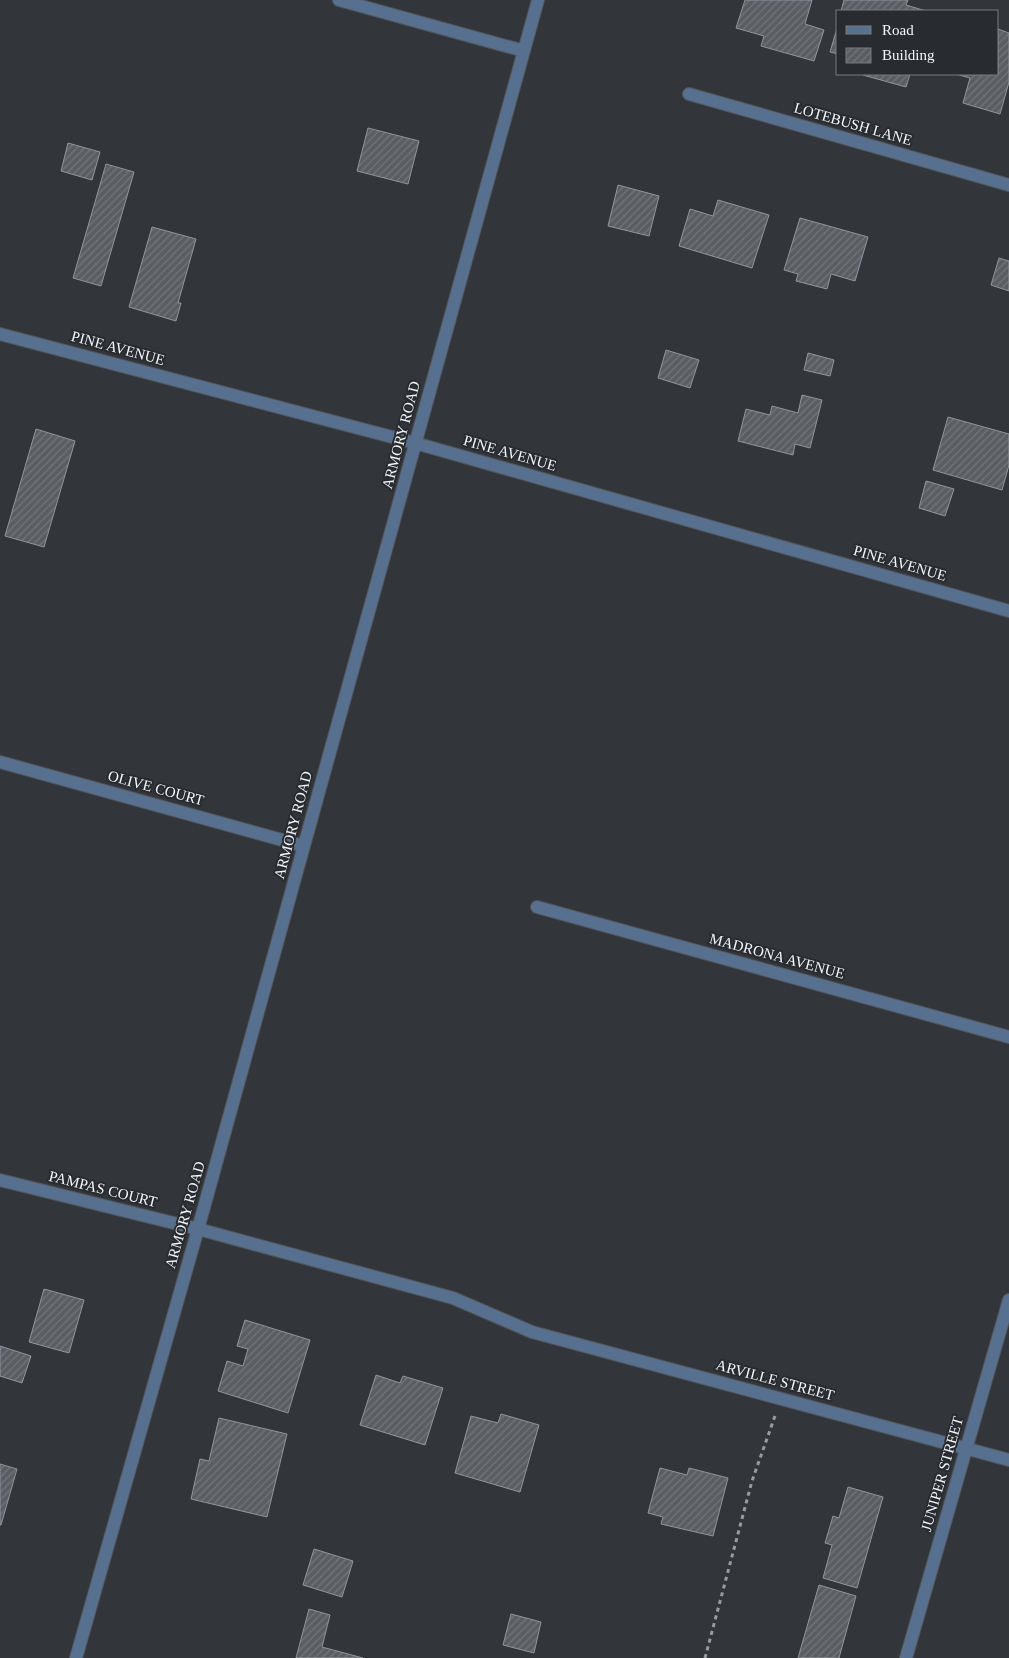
<svg xmlns="http://www.w3.org/2000/svg" width="1009" height="1658" viewBox="0 0 1009 1658" font-family="Georgia,serif">
<defs>
<pattern id="building-hatch" width="6" height="6" patternUnits="userSpaceOnUse" patternTransform="scale(1.25)"><rect width="6" height="6" fill="#5a5d62"/><path d="M-1 1l2-2M0 6l6-6M5 7l2-2" fill="none" stroke="#727579"/></pattern>
</defs>
<rect width="100%" height="100%" fill="#323539"/>
<path fill="url(#building-hatch)" stroke="#92969b" d="M745 0H812L805 24 824 30 814 61 761 46 764 36 736 28Z
M844 0H908L906 5 926 11H841Z
M838 25V54L830 52Z
M998 29 1009 33V82L1000 114 963 103 970 78 956 74H998Z
M863 74H910L906 87 863 75Z
M368 128 419 141 408 184 357 171Z
M68 143 100 152 92 180 61 171Z
M106 164 134 172 101 286 73 278Z
M618 185 659 196 649 236 608 226Z
M718 200 769 215 752 268 679 246 690 209 713 216Z
M800 218 868 237 855 281 831 274 827 289 796 281 798 274 784 270Z
M152 227 196 239 178 303H181L176 321 129 307Z
M999 258 1009 261V291L991 285Z
M666 350 699 360 690 388 658 378Z
M808 353 834 360 830 376 804 370Z
M802 395 822 400 810 448 795 444 793 455 738 441 746 409 770 415 772 406 798 413Z
M948 417 1009 434V465L1002 490 933 470Z
M36 429 75 441 44 547 5 536Z
M926 481 954 489 945 516 919 508Z
M44 1289 84 1300 69 1353 29 1342Z
M245 1320 310 1340 288 1413 218 1391 227 1361 243 1366 248 1349 237 1346Z
M0 1346 31 1356 22 1383 0 1376Z
M376 1375 400 1383 403 1376 443 1388 425 1445 360 1425Z
M501 1414 539 1425 520 1492 455 1473 471 1416 498 1423Z
M219 1418 287 1434 267 1517 191 1499 200 1459 209 1461Z
M0 1464 17 1469 1 1525H0Z
M660 1468 687 1475 689 1468 728 1478 713 1536 661 1524 663 1517 648 1513Z
M848 1487 883 1497 857 1588 823 1578 832 1545 825 1543 833 1516 839 1518Z
M314 1549 353 1561 342 1597 303 1585Z
M819 1585 856 1596 839 1658H798Z
M309 1609 330 1615 322 1647 363 1658H296Z
M511 1614 541 1622 534 1653 503 1645Z"/>
<g fill="none" stroke-linecap="round" stroke-linejoin="round">
<defs>
<path id="minor" d="M339 0 524 51
M689 94 1009 185
M0 334 415 443 1009 611
M0 762 304 846
M537 907 1009 1037
M0 1180 198 1229 453 1298 532 1332 1009 1460
M76 1658 198 1229 538 0
M906 1658 1009 1300"/>
</defs>
<use href="#minor" stroke="#515458" stroke-width="14"/>
<path stroke="#999b9f" stroke-width="3" stroke-dasharray="4 4" stroke-linecap="butt" d="M705 1658 752 1481 775 1416"/>
<use href="#minor" stroke="#57708f" stroke-width="12"/>
</g>
<g text-anchor="middle" dominant-baseline="central" stroke-width="4" stroke-linejoin="round" paint-order="stroke">
<g font-size="15" fill="#f3f5f8" stroke="#282b2f">
<text transform="translate(853 124) rotate(16)">LOTEBUSH LANE</text>
<text transform="translate(118 348) rotate(15)">PINE AVENUE</text>
<text transform="translate(401 435) rotate(-75)">ARMORY ROAD</text>
<text transform="translate(510 453) rotate(16)">PINE AVENUE</text>
<text transform="translate(900 563) rotate(16)">PINE AVENUE</text>
<text transform="translate(156 788) rotate(15)">OLIVE COURT</text>
<text transform="translate(293 825) rotate(-75)">ARMORY ROAD</text>
<text transform="translate(777 956) rotate(15)">MADRONA AVENUE</text>
<text transform="translate(103 1189) rotate(14)">PAMPAS COURT</text>
<text transform="translate(185 1215) rotate(-74)">ARMORY ROAD</text>
<text transform="translate(775 1380) rotate(15)">ARVILLE STREET</text>
<text transform="translate(942 1474) rotate(-74)">JUNIPER STREET</text>
</g>
</g>
<rect x="836" y="10" width="162" height="65" fill="#282b2f" stroke="#797c7f"/>
<rect x="846" y="26" width="25" height="8" fill="#57708f" stroke="#797c7f"/>
<text x="882" y="35" font-size="15" fill="#f3f5f8">Road</text>
<rect x="846" y="48" width="25" height="15" fill="url(#building-hatch)" stroke="#797c7f"/>
<text x="882" y="60" font-size="15" fill="#f3f5f8">Building</text>
</svg>
